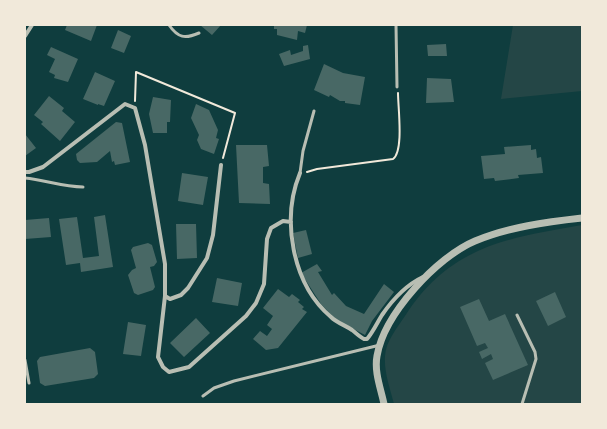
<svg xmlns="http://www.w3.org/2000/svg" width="607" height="429" viewBox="0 0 607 429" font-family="Arial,sans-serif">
<rect width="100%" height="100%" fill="#0f3d3e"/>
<path fill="#244646" d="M513 25H582V91L501 99Z
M582 225V404H394C390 388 384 373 385 356 386 341 397 328 405 316 450 246 507 238 582 225Z"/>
<path fill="#486865" d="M67 25H97L91 41 65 30Z
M200 25H221L212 35Z
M274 25H307L305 33 298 31 297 40 277 35V29H274Z
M118 30 131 36 124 53 111 48Z
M446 44 447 56H428L427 45Z
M308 45 310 59 284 66 279 54 290 50 291 55 303 51V46Z
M51 47 78 59 68 82 54 78 55 75 49 72 55 59 47 55Z
M324 64 343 73 365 77 360 105 345 103V101H340L330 95 329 97 314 90Z
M95 72 115 81 104 106 98 104V105L83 99Z
M427 78 451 79 454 102 426 103Z
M49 96 64 108 62 111 75 122 60 141 41 124 43 122 34 115Z
M153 97 171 100 170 122H167V133H153L149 114Z
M196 104 209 110 218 130 216 138 219 139 214 154 201 149 197 140 199 135 191 118Z
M116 122 122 123 130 162 115 165 114 161 112 162 110 151 97 162 80 163 77 160 76 154Z
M25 134 36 148 25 156Z
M236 145H267L269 166 263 167V183L269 184 270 204 239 203Z
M531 145V150L536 149 537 158 541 157 543 173 518 175 519 178 495 181 494 178 484 179 481 156 505 154 504 147Z
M182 173 208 177 203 205 178 201Z
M105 215 113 267 81 272 80 263 66 265 59 219 77 217 83 258 99 256 94 217Z
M49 218 51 237 25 239V220Z
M176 224H196L197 258 177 259Z
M306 230 312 254 298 258 293 233Z
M148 243 152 245 157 262 154 266 150 267 155 287 153 290 138 295 134 293 128 275 132 270 136 268 131 250 133 247Z
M317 264 322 271 318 272 332 295 334 293 346 306 364 314 384 284 394 292 372 321 365 335 336 320 321 304 301 273Z
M217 278 242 283 238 306 212 302Z
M278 289 289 297 292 294 300 300 298 302 304 307 302 309 307 312 278 348 266 350 253 339 260 331 267 336 272 329 267 325 273 316 263 308Z
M555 292 566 317 548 326 536 301Z
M479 299 489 321 505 314 528 365 493 380 485 363 493 359 491 354 482 359 479 352 488 348 485 343 477 346 460 307Z
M196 318 210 333 184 357 170 343Z
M128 322 146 325 141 356 123 354Z
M90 348 95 352 98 374 94 378 45 386 40 383 37 361 40 357Z"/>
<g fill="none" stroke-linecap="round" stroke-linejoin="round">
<path stroke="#f1e9da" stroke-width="2" d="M135 101 136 72 235 113 223 158
M307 172 317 169 393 159C404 151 398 108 398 93"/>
<path stroke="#b8beb3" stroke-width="3" d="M169 25C178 38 185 39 199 33
M396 25 397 87
M300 173 303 151 314 111
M25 178C45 180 63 187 83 187
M517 315 535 352 536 359 522 404
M25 360 29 383
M203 396 214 388 234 381 380 345"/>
<path stroke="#b8beb3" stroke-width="4" d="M25 36 32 25
M25 172H29L43 167 125 104 135 108 145 145 165 264V296L158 357 163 367 169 372 189 367 246 316 256 303 264 284 267 239 271 228 283 221 291 222
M300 173C281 219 292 284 331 317 337 323 345 325 352 330 356 333 360 337 364 339H367C373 332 377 323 382 315 393 299 406 285 423 277
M165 296 170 299 181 295 188 288 207 258 213 235 221 165"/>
<path stroke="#b8beb3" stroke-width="7" d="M384 404C381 389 374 372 377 356 384 314 437 257 475 241 509 227 546 222 582 218"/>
</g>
<rect width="607" height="429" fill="none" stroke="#f1e9da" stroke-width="52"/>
</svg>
